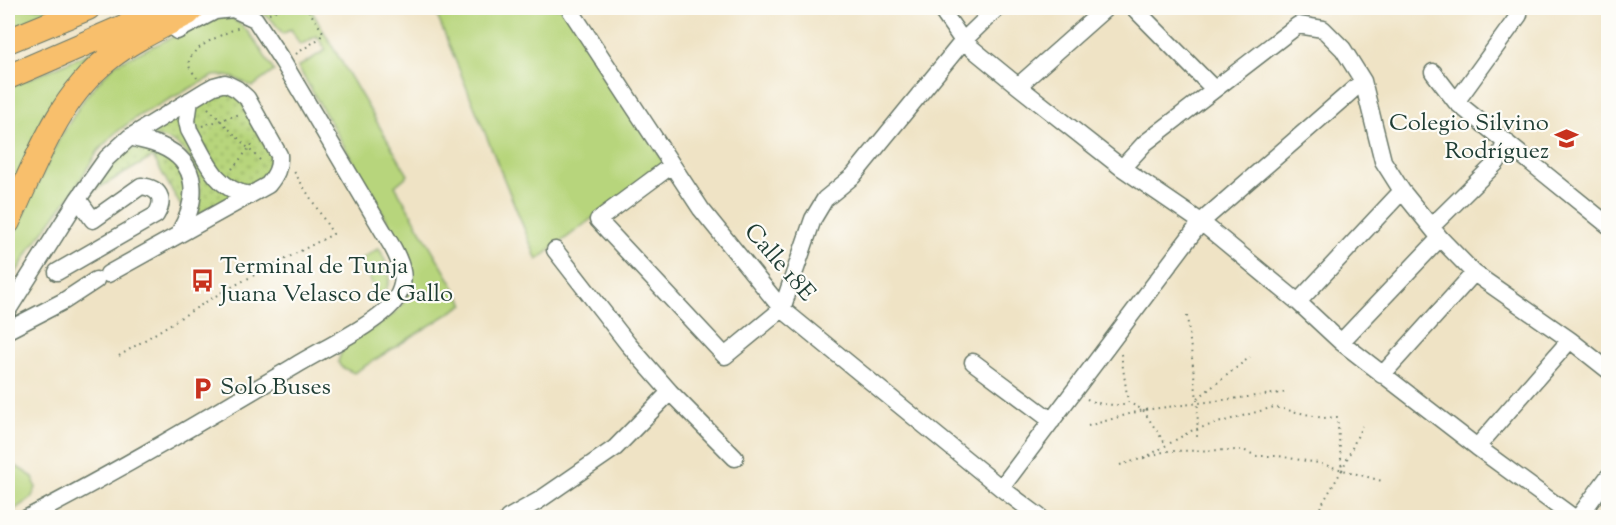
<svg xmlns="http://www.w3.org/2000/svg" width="1616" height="525" viewBox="0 0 1616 525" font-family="'Sorts Mill Goudy',serif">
<defs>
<pattern id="garden-dots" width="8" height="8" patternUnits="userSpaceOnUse" patternTransform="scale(1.5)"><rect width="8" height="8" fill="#b7d57b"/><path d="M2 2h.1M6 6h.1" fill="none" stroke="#94ae66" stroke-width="1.8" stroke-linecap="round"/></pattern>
</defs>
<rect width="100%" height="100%" fill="#fdfcf7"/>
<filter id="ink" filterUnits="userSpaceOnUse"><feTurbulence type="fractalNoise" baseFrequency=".0167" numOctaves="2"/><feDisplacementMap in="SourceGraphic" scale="12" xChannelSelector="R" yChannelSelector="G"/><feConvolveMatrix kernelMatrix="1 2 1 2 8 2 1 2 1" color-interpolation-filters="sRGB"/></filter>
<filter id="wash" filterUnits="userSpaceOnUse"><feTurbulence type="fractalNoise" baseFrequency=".008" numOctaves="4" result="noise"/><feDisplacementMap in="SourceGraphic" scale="24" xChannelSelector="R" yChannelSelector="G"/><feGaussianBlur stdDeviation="1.35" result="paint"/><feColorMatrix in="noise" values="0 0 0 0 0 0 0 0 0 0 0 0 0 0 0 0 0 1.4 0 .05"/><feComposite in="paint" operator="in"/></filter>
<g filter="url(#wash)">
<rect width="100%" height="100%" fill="#efe3c5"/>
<path fill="#b7d57b" stroke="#6b8958" stroke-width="1.5" d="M8 8H69L8 36Z
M254 8H310L408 175 395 186 464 304 354 373 341 367 338 362 344 344C381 323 424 308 408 256L298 67 326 50 317 36 300 45 291 29 283 34 272 20Z
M434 8H565L665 163 537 260Z
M227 16C250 26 260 50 274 71L252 87C238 79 229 74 213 76L140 115 114 134 98 151 73 192 30 249 8 287V247L59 139 86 96 115 64 215 17Z
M115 42 8 196V88Z
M379 248C390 270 395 278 380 300L360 260Z
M8 461 33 477 36 488 31 498 8 514Z"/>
<path fill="url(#garden-dots)" stroke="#6b8958" stroke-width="1.5" d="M215 92 233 95 241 101 272 158C269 175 259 180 244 187L222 177 196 132 192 111 197 102Z
M184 111 233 196 197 215C206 191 197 159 175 143 167 138 156 137 147 135Z
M138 147H145L178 163 187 187 182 208 153 157 93 191C104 174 117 151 138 147Z"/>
</g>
<g filter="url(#ink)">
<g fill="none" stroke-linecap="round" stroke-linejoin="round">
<defs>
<path id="minor" d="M569 8 701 209 782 309 1001 488 1041 518
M940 8 963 41 1018 86 1122 168 1201 222 1298 302 1341 342 1477 447 1574 518
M1134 8 1214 89
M1433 72 1456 102 1608 225
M1018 86 1106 8
M190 100 187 121 189 130C205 158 215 190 250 195
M1456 102 1519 15
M130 137C140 140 152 142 161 146 201 163 198 201 179 233
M672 165 598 220 725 356 782 309 813 219 825 199 853 176 963 41 997 8
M1122 168 1145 143 1298 25 1323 29 1343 49 1363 81 1383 161 1402 191 1440 238 1474 273 1570 340 1608 370
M1431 227 1497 162 1506 141
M555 250 628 344 670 392 735 458
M57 272 156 215C166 198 159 188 141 186L93 220 78 199
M1298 302 1402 191
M8 310 78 199 107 158 130 137 205 91 214 86 225 83 237 89 247 98 279 155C280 168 276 175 268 185L108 274
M8 330 64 301 96 280
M1341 342 1440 238
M973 362 1052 421
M1382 375 1474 273
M1477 447 1570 340
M1001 488 1201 222 1363 81
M27 518C122 469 214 414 305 360 329 346 381 321 396 299 408 280 402 265 393 248L283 62 255 19 233 9 215 11 177 31
M508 518 538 501 615 448 670 392
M1578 518 1608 477"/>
<path id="highway" d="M8 41 88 8
M8 77 165 9
M8 222C35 165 57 99 108 59 132 40 161 27 188 13L193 8"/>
</defs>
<use href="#minor" stroke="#687767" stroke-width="19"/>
<use href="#highway" stroke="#687767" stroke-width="26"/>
<path stroke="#687767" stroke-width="2" stroke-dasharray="1.5 4.5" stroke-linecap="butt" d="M269 13 283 8
M296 54 320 38 323 32 307 8
M197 78C195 75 190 69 189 66 185 48 227 33 239 27
M208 108 263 163
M202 126 240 114
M232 169 255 141
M1187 316 1198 408 1197 437
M1121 354 1128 402 1143 410 1166 445
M119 356 222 292 333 234 293 170
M1198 398 1250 357
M1087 399C1098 405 1113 405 1125 405L1127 403
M1088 426 1143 410 1288 392
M1150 456 1166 451 1243 450 1257 456H1278L1318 463 1382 481
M1144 458 1193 430 1274 407 1323 418 1337 417 1342 470 1362 426
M1120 465 1144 458
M1314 518 1342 470"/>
<use href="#minor" stroke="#fff" stroke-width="16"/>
<use href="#highway" stroke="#f8bf6c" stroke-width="24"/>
</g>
</g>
<defs>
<symbol id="school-bare" viewBox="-9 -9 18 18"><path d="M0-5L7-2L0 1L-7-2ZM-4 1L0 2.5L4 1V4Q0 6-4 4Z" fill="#c8321e" stroke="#fdfcf7" stroke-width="2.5" paint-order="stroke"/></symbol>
<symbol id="bus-bare" viewBox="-9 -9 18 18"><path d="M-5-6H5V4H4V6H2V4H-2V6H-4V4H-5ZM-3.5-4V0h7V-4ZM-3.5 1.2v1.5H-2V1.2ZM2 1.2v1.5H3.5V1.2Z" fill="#c8321e" stroke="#fdfcf7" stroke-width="2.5" paint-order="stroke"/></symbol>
<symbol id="parking-bare" viewBox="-9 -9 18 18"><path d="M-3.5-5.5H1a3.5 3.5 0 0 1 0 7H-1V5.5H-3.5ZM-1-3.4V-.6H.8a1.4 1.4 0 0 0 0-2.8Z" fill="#c8321e" stroke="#fdfcf7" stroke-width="2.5" paint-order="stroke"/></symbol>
</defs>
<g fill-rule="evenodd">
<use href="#school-bare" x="1550" y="122" width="33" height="33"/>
<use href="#bus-bare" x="186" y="264" width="33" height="33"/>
<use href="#parking-bare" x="186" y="372" width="33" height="33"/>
</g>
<g text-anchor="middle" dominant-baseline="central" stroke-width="4.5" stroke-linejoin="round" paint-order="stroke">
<g font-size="24" fill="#1f3d34" stroke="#fdfcf7" text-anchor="start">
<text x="1549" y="124" text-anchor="end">Colegio Silvino<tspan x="1549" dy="28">Rodríguez</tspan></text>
<text x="220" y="267">Terminal de Tunja<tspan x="220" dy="28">Juana Velasco de Gallo</tspan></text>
<text x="220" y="388">Solo Buses</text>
</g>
<g font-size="24" fill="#1f3d34" stroke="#fdfcf7">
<text transform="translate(779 263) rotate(49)">Calle 18E</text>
</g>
</g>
<rect width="1616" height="525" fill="none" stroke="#fdfcf7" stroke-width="30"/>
</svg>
